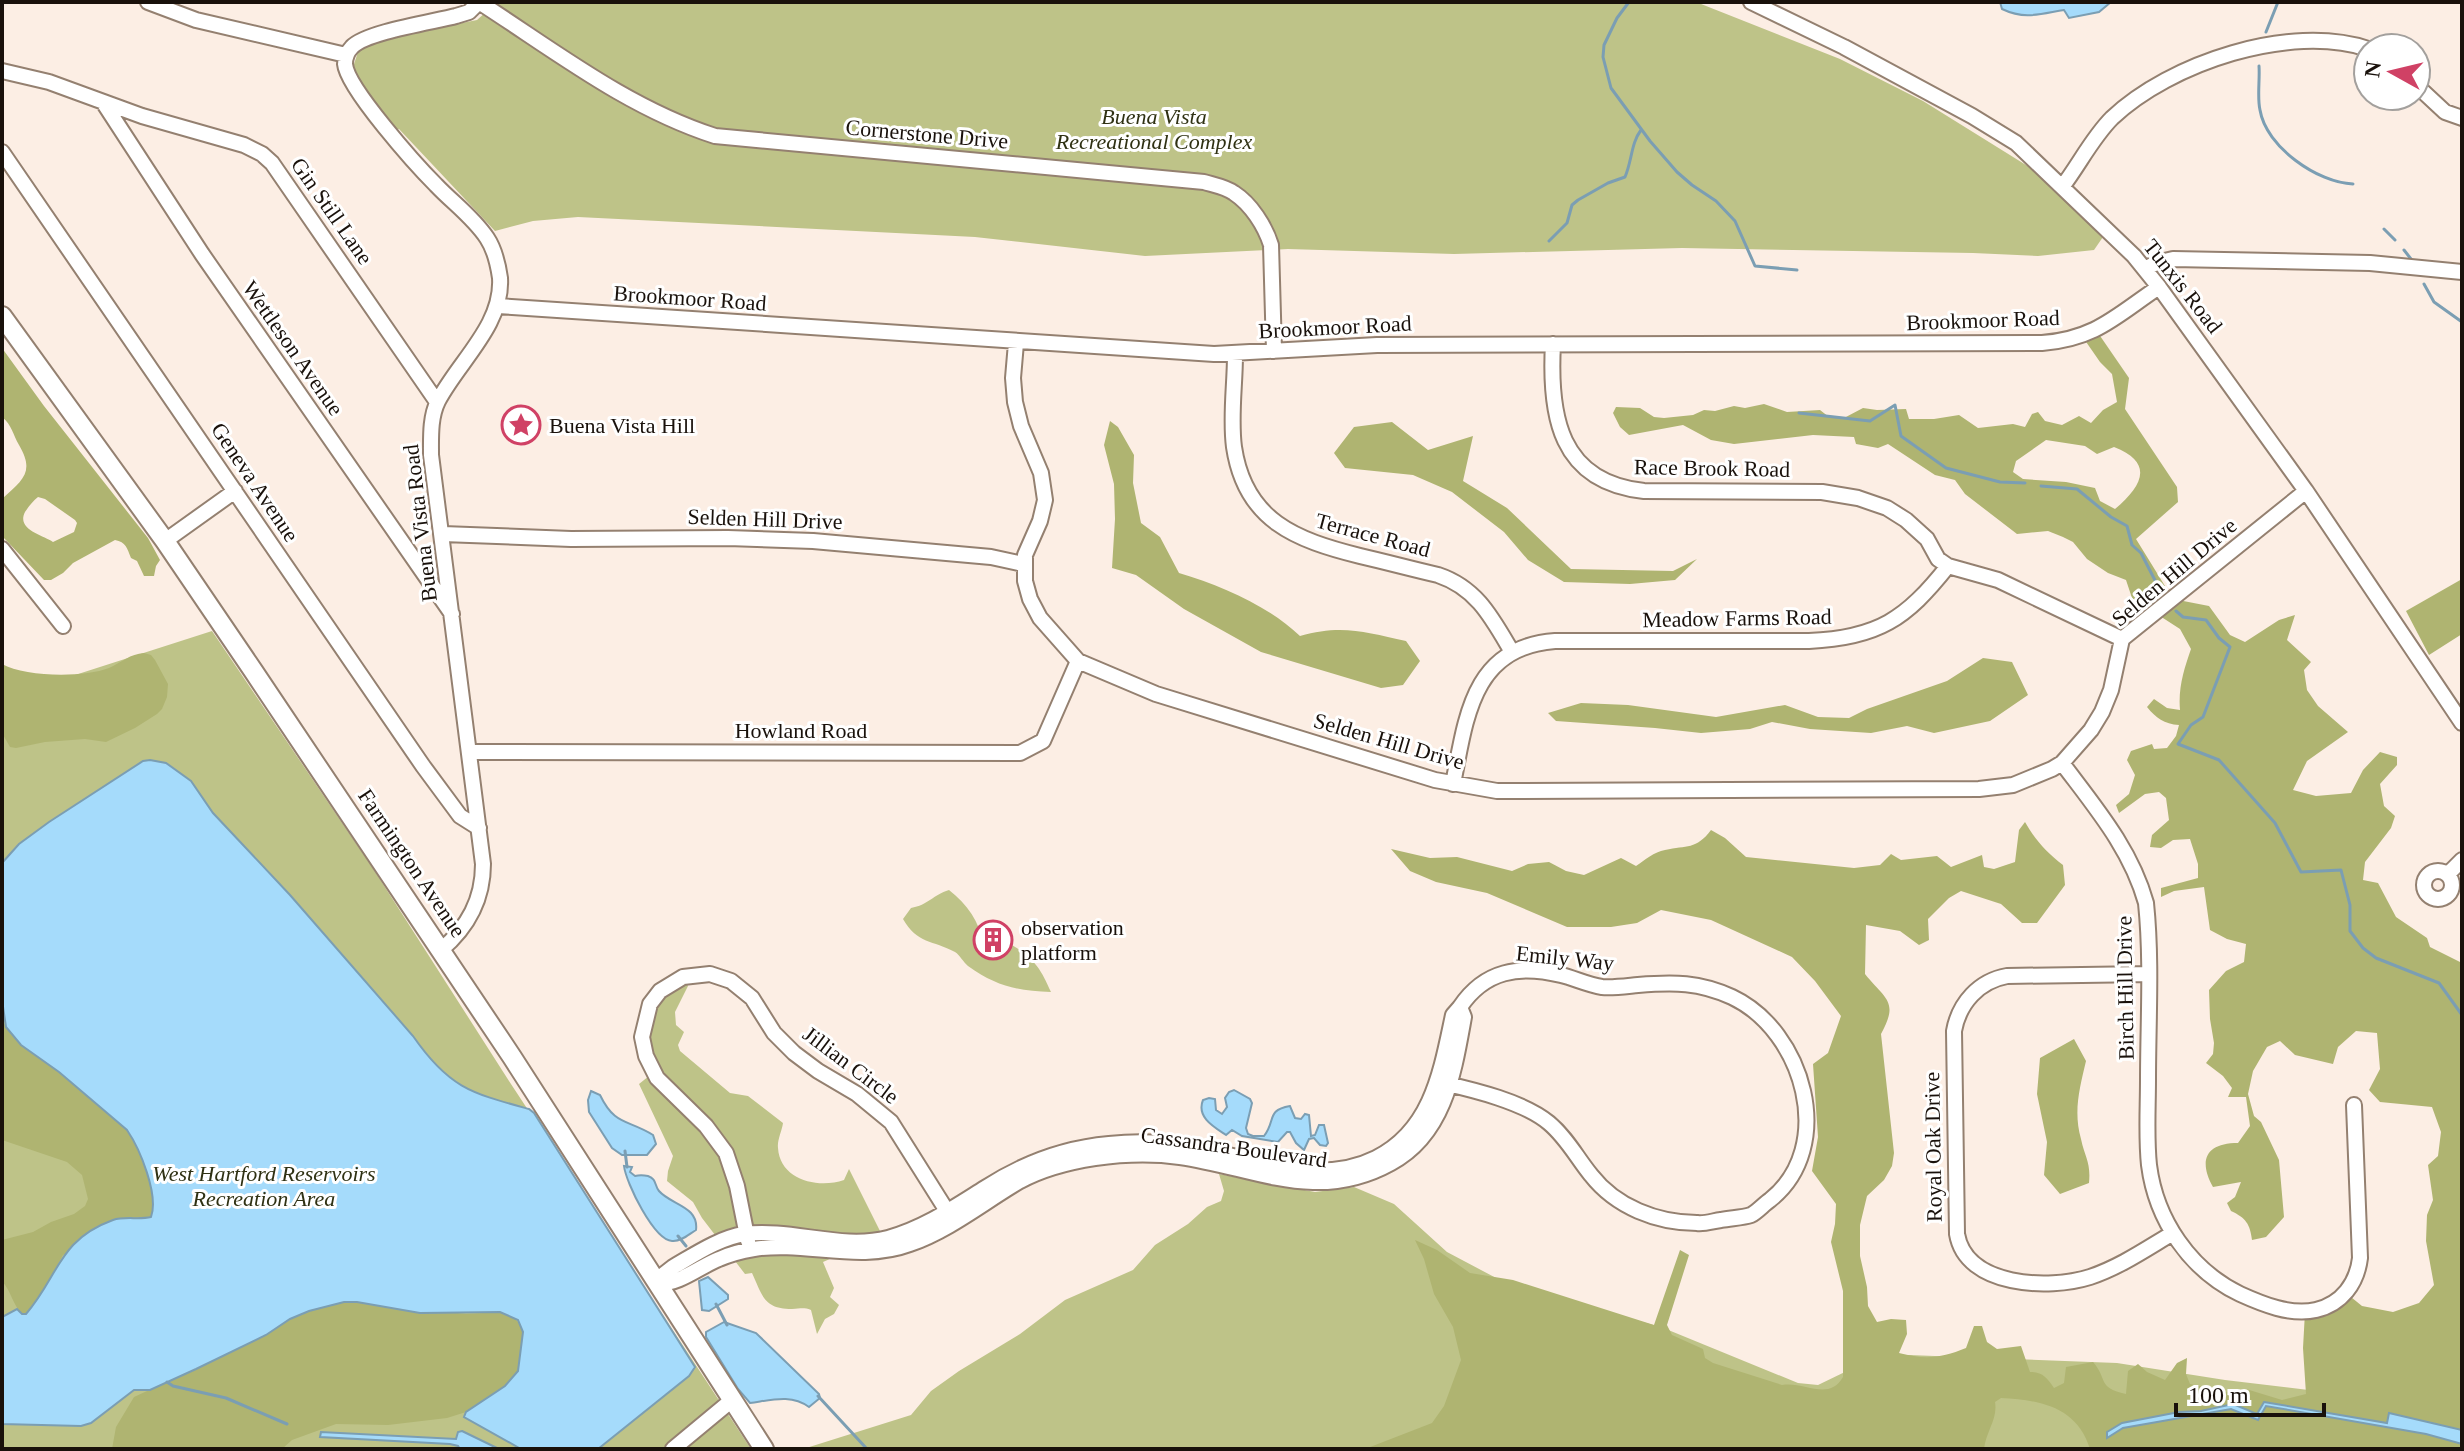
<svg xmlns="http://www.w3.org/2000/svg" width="2464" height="1451" viewBox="0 0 2464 1451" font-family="'Times New Roman',serif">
<rect width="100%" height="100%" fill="#fceee4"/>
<path fill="#bec388" d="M497 2H1696L1840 59 1923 101 2050 180C2065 200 2083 220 2105 234L2094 250 2038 256 1973 253 1682 248 1454 254 1288 249 1145 256 975 237 578 217 533 221 495 231 399 129 392 132 352 70 361 43 477 20Z
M212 631 374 870 509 1081 751 1449H2V678L19 693Z
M949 890C967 904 980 922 983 944L1002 954 1012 945C1034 958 1041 969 1051 992 1017 991 996 986 968 966 963 962 960 955 955 952 933 940 917 944 903 919L911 908C928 905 933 895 949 890Z
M683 977 688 986 675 1012 676 1025 684 1032 678 1045 680 1051 730 1093 748 1096 783 1123C782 1131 777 1140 778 1148 780 1180 818 1189 844 1180L849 1169 884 1239 834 1240 832 1258 823 1262 834 1288 830 1297 839 1305 834 1314 825 1319 817 1334 811 1310C803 1307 800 1309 792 1309 763 1309 762 1294 752 1273L745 1274 702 1218 693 1202 667 1181 668 1171 673 1156 639 1084 654 1072 646 1056 650 1004Z
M1219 1174 1315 1192 1354 1187 1394 1204 1447 1252 1515 1288 1661 1327 1798 1383 1818 1385 1882 1354 2117 1363 2225 1380 2358 1396 2462 1360V1449H803L911 1415 931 1391 959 1371 1020 1334 1065 1300 1133 1270 1155 1245 1188 1224 1207 1207 1221 1201 1224 1191Z"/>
<path fill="#afb471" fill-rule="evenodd" d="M2096 330 2129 378 2125 409 2177 487 2178 502 2136 539 2173 599 2209 606 2230 635 2245 642 2279 620 2295 615 2287 640 2311 662 2304 670 2307 690 2318 706 2348 732 2307 761 2293 790 2316 796 2351 793 2363 770 2380 752 2397 757V765L2380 784 2384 806 2395 816 2391 828 2365 862 2363 880 2378 883 2396 917 2427 938 2430 947 2462 963V1430L2389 1413 2388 1423 2264 1402 2258 1414 2219 1405 2201 1411 2179 1412 2122 1423 2108 1438 2123 1428 2231 1409 2258 1420 2265 1406 2426 1434 2462 1444V1449H2090C2077 1407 2041 1400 2001 1398L1995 1402C1998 1419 1986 1431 1984 1449H1365L1432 1423 1444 1406 1461 1360 1453 1327 1434 1294 1424 1259 1415 1240 1437 1250 1470 1273 1513 1280 1654 1325 1680 1250 1689 1255 1667 1325 1672 1335 1703 1349 1705 1358 1713 1363 1782 1385C1804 1381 1829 1402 1843 1377V1291L1831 1242 1835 1224 1836 1204 1812 1171 1818 1137 1813 1064 1828 1053 1841 1016 1815 981 1792 957 1711 920 1661 910 1637 923 1611 927H1567L1487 893 1436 882 1410 871 1391 849 1430 858 1457 857 1512 871 1528 864 1549 862 1566 871 1584 875 1621 858 1636 866C1645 860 1654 852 1665 850 1687 845 1696 850 1711 830L1725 838 1746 857 1854 868 1880 865 1891 854 1901 860 1937 856 1951 867 1982 855 1984 867 1994 869 2015 862 2019 830 2025 822C2035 840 2047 853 2063 865L2065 885 2037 923H2022L2001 904 1961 891 1949 898 1928 919 1929 940 1919 945 1900 931 1866 925 1865 974C1886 1000 1899 1001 1881 1034L1894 1153 1892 1166 1884 1180 1867 1196 1860 1225V1256L1867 1287 1868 1306 1877 1322 1891 1319 1906 1320 1907 1334 1899 1353C1925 1360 1942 1358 1966 1348L1974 1326H1982L1987 1342 1997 1349 2021 1346 2030 1372C2043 1372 2047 1378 2054 1388L2064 1383 2066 1367 2093 1362C2108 1379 2097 1388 2126 1394L2128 1371 2138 1364 2147 1372 2165 1380 2177 1363 2187 1358 2186 1374 2190 1384 2242 1395 2246 1389 2282 1400 2306 1394 2303 1348 2305 1312 2346 1293 2362 1306 2393 1312 2419 1303 2434 1285 2426 1241 2427 1215 2433 1200 2428 1165 2438 1156 2441 1132 2432 1107 2380 1102 2369 1090 2380 1069 2377 1033 2356 1031 2338 1047 2333 1064 2295 1055 2280 1041 2267 1047 2253 1071 2248 1094 2254 1116 2261 1122 2279 1160 2284 1217 2266 1237 2252 1240C2250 1224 2246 1218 2231 1211L2227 1203 2235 1197 2241 1182 2213 1187C2198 1160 2206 1143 2238 1143L2250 1126 2246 1097H2228L2232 1088 2223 1076 2206 1063 2213 1054 2214 1043 2210 1019 2209 990 2226 971 2244 962 2246 944 2227 939 2210 930 2204 887 2174 891 2161 897V888L2198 878V864L2190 839 2173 840 2161 848 2150 847 2152 835 2169 820 2166 798 2159 792 2145 794 2119 813 2116 805 2129 794 2135 775 2127 760 2131 751 2152 744 2154 749 2167 748 2176 736 2179 725C2164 724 2156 718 2147 707L2154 699 2167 708 2180 710C2178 688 2184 669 2191 649L2180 629 2132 598 2126 580 2108 573 2087 559 2073 542 2063 537 2048 531 2017 534 1965 494 1955 480 1935 475 1888 444 1878 448 1856 444 1854 437 1813 435 1734 444 1711 440 1683 425 1629 435 1620 427 1613 413 1616 407 1640 408 1654 417 1664 418 1693 415 1704 410 1715 411 1734 406 1745 408 1764 404 1787 412 1820 410 1829 417 1844 418 1863 408 1877 410 1906 409 1909 419H1934L1959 415 1978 428 2013 424 2025 427 2032 414 2038 412 2045 421 2062 425 2079 416 2091 423 2103 410 2117 402 2112 374 2100 362 2082 336ZM2046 440 2085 446 2097 454 2114 447C2155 463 2142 486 2115 509L2100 501 2095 488 2066 482 2023 479 2013 472 2016 461Z
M2 348 44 406 148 538 160 560 156 566 154 576H144L137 561 131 558C127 548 126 542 115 540L73 563 63 573 51 580H44L2 536V499C23 480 35 472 19 445 13 435 12 425 2 417ZM38 497 45 499 75 520 77 523 74 532 53 542C43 535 16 530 25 512 29 506 33 501 38 497Z
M1110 421 1118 427 1134 455 1133 483 1141 523 1160 537 1179 573C1222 586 1267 605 1300 636 1341 624 1366 632 1406 641L1420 661 1403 685 1381 688 1261 652 1184 609 1136 575 1112 568 1115 519 1114 484 1104 445Z
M1392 422 1428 450 1473 436 1463 481 1507 508 1571 569 1673 571 1697 559 1675 580 1630 584 1564 582 1528 560 1504 532 1452 492 1413 475 1345 468 1334 453 1354 427Z
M2462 579V634L2429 655 2406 611Z
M144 653 151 655 155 660 168 684 167 697 162 709 157 714 135 728 106 742 85 739 45 742 16 748 10 747 2 733V664C25 677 83 678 109 668 122 662 130 654 144 653Z
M1983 658 2012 662 2028 695 1990 721 1934 733 1907 726 1871 733 1810 729 1772 722 1750 729 1701 733 1655 728 1556 721 1548 713 1581 703 1628 705 1716 717 1785 705 1818 717 1849 718 1867 709 1947 681Z
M2 1021 21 1045 59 1072 127 1130C140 1149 159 1195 151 1217L132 1218 63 1255 41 1296 26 1314H22C13 1305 11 1291 2 1281V1240L33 1232 51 1222 74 1214 85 1206 88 1199 82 1175 67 1162 2 1140Z
M2074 1039 2086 1061C2080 1087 2073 1111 2081 1139 2085 1158 2091 1162 2089 1183L2060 1194 2044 1175 2047 1142 2037 1094 2040 1058Z
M344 1302H357L466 1314 500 1312 513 1317 522 1326 523 1332 518 1371 505 1386 466 1412 447 1418 388 1425 336 1424 292 1440 282 1449H112L116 1427 134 1397 234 1351 290 1319 309 1311Z"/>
<path fill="#a5dbfb" stroke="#7b9eb3" stroke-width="2" d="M2000 2H2111L2099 12 2069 18 2064 10C2040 14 2025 20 2002 9Z
M150 760 166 763 191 781 213 813 290 895 413 1036C449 1088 471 1093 529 1109L534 1113 695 1367 689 1376 598 1449H521L464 1417 466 1412 505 1386 518 1371 523 1332 518 1320 500 1312 420 1313 357 1302H344L309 1311 290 1319 266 1335 196 1369 150 1390H134L91 1423 81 1426 2 1424V1317L17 1309 22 1314H26C59 1276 58 1240 113 1220 125 1216 139 1220 151 1217 159 1195 140 1149 127 1130L59 1072 21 1045 6 1027 2 1000V863L19 844 49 822 143 761Z
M1234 1090 1250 1099 1252 1103 1246 1128 1248 1134 1253 1136H1264C1276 1121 1266 1110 1290 1106L1295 1118 1301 1119 1305 1114 1309 1115 1311 1136 1315 1135 1319 1125H1324L1328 1143 1326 1146 1320 1145 1314 1138 1309 1139 1304 1150 1296 1143 1290 1132H1287L1278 1142 1242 1136 1232 1130 1226 1135C1214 1127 1196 1117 1203 1100L1209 1098 1215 1099 1216 1110 1222 1114 1227 1107 1225 1098 1229 1092Z
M591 1091 600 1095C615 1126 627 1119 653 1135L656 1144 647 1155H622L612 1148 589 1112 588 1100Z
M624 1166 632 1167 630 1172 635 1176C639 1175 643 1175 648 1176 657 1179 654 1185 659 1191 671 1205 699 1206 696 1230 689 1234 681 1242 672 1241 654 1240 626 1183 624 1166Z
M708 1277 728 1295V1299L709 1311 702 1310 699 1281Z
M724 1322 756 1333 819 1394 820 1398 809 1407C791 1394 772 1400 750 1403L738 1389 706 1337V1332Z
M2264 1402 2387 1423 2389 1413 2462 1430V1444L2426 1434 2266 1406 2258 1420 2231 1409 2123 1428 2107 1438V1432L2122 1423 2179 1412 2201 1411 2233 1404 2257 1414Z
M462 1431 499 1449H460L458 1446 450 1444 320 1437 321 1432 456 1439 458 1432Z"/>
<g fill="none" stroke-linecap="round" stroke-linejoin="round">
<path stroke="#7b9eb3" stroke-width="3" d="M1629 2 1617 18 1604 45 1603 57 1611 88 1650 141 1677 172 1692 185 1716 201 1735 221 1755 266 1797 270
M2266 32 2278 2
M2259 66C2260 80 2257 97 2260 110 2266 147 2318 183 2353 184
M2384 229 2395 240
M1549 241 1567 223 1572 205 1578 200 1608 183 1625 177C1632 161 1631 143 1641 130
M2404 250 2411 259
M2424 284 2434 302 2462 322
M1799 413 1870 421 1895 405 1901 436 1946 468 2000 482 2025 483
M2041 486 2077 489 2111 517 2127 526 2132 545 2141 553 2161 592
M2176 611 2183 617 2206 620 2219 638 2230 647 2203 717 2191 725 2178 744 2219 760 2275 823 2301 872 2341 870 2350 905V931L2363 948 2376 958 2439 983 2462 1015
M625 1151 627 1167
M678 1236 686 1246
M716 1304 727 1325
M167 1382 173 1386 226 1398 287 1424
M818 1396 867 1449"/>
<defs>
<path id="minor" d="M148 2 196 20 346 55
M479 2C555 51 628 108 715 136L1204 182C1214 185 1226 187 1234 193 1251 204 1265 226 1271 245L1274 351
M1751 2 1844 47 1972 116 2016 143 2134 256 2159 287 2306 491 2462 723
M2 71 49 82 142 116 244 145 262 154 272 163 437 402
M2416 85 2445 112 2462 118
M103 102 202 254 452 614
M2 152 423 766 460 816 479 828
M2062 187C2079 165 2092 138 2112 118 2170 63 2290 23 2368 49
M2145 269 2156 263 2173 259 2370 263 2462 272
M498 306 1214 354 1377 345 2042 343C2096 339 2117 315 2159 287
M1016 343 1013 378 1015 402 1021 426 1041 473 1045 500 1040 521 1025 555V581L1030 599 1040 618 1078 661 1156 694 1435 780 1497 791 1979 789 2013 785 2052 769 2062 763 2091 730 2102 712 2111 690 2122 639 2306 491
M1553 344C1549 415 1559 482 1644 491L1822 492 1858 498 1887 508 1906 520 1927 539 1938 559 1948 566
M1235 355C1235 385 1230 417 1234 447 1245 521 1296 540 1360 556 1386 562 1412 569 1438 575 1477 588 1492 618 1512 652
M443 534 571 539 728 538 813 541 991 557 1023 564
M165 541 235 491
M2 549 63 626
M469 752 1020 753 1043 741 1078 661
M2062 763C2095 807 2131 849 2146 903 2152 961 2148 1022 2148 1080 2148 1108 2146 1137 2149 1165 2156 1220 2190 1270 2240 1294 2262 1304 2291 1316 2316 1310 2342 1304 2357 1283 2360 1258L2354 1105
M1453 784C1466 718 1472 647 1555 641H1809C1878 638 1906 619 1948 566L1998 580 2122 639
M2424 885a14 14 0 1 1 28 0a14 14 0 1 1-28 0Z
M2448 874 2462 860
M441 950C468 927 483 900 483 864L431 455C431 437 430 417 438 401 459 361 503 325 500 278 498 264 495 250 487 238 473 217 453 203 436 185 417 166 347 88 345 64 345 58 348 51 352 47 366 32 433 22 456 16L469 12 479 2
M2148 974 2007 976C1979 981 1959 1003 1954 1031L1957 1234C1966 1287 2049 1290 2090 1277 2120 1267 2146 1249 2173 1233
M1460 1007 1464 1017C1454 1072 1445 1134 1391 1163 1317 1204 1256 1168 1180 1157 1152 1153 1123 1154 1095 1158 1069 1162 1044 1168 1020 1181 984 1202 950 1230 910 1244 859 1263 806 1241 754 1249 742 1251 730 1254 719 1259 699 1267 680 1284 658 1284L664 1274 673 1267C694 1255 719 1238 744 1234 792 1228 841 1250 888 1238 924 1228 953 1208 985 1188 1022 1164 1064 1148 1109 1144 1137 1141 1165 1142 1193 1147 1252 1158 1318 1187 1376 1158 1432 1130 1441 1071 1453 1015Z
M1443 1083C1474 1090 1524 1102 1549 1123 1567 1138 1577 1158 1591 1175 1616 1207 1657 1223 1697 1223 1705 1224 1713 1221 1721 1220 1730 1218 1742 1218 1751 1215 1757 1212 1764 1204 1770 1200 1837 1147 1804 1031 1732 997 1699 982 1674 982 1638 985 1627 986 1613 988 1602 987 1588 985 1574 978 1561 975 1519 965 1485 970 1460 1007
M748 1241 737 1186 726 1153 706 1126 657 1078 646 1056 642 1037 650 1004 660 991 683 977 710 974 731 981 752 998 774 1033 794 1053 818 1071 857 1094 891 1122 952 1219
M673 1449 732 1400"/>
<path id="major" d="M2 316 165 541 254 672 512 1057 764 1449"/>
</defs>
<use href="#minor" stroke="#948070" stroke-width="18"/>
<use href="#major" stroke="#948070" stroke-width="22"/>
<use href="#minor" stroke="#fff" stroke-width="14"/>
<use href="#major" stroke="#fff" stroke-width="18"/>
</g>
<defs>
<symbol id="sight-ring" viewBox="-11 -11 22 22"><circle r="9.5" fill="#fff" stroke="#d04165" stroke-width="1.5"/><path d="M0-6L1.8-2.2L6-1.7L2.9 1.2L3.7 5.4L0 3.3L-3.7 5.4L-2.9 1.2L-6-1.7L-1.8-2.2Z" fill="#d04165"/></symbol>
<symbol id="building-ring" viewBox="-11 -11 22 22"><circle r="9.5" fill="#fff" stroke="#d04165" stroke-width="1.5"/><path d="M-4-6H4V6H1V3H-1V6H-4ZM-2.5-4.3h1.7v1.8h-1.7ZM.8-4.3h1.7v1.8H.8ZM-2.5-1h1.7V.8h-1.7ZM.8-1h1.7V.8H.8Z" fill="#d04165"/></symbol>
</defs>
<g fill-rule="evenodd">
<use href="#sight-ring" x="499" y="403" width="44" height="44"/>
<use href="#building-ring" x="971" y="918" width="44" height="44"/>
</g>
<g text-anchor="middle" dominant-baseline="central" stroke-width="6" stroke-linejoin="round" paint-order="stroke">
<g font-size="22" font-style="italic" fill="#2f3113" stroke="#fff">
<text x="1154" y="116">Buena Vista<tspan x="1154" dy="25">Recreational Complex</tspan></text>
<text x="264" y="1173">West Hartford Reservoirs<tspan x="264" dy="25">Recreation Area</tspan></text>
</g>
<g font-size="22" fill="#19110b" stroke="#fff">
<text transform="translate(927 134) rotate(5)">Cornerstone Drive</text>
<text transform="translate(332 211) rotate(55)">Gin Still Lane</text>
<text transform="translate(2183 286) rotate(52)">Tunxis Road</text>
<text transform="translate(690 298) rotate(4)">Brookmoor Road</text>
<text transform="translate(1983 320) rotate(-2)">Brookmoor Road</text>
<text transform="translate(1335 327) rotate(-3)">Brookmoor Road</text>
<text transform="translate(293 348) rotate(55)">Wettleson Avenue</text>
<text transform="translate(1712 468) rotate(1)">Race Brook Road</text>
<text transform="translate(255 482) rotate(56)">Geneva Avenue</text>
<text transform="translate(765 519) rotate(2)">Selden Hill Drive</text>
<text transform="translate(420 523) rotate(-97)">Buena Vista Road</text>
<text transform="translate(1373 535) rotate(15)">Terrace Road</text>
<text transform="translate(2174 572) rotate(-40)">Selden Hill Drive</text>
<text transform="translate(1737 618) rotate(-1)">Meadow Farms Road</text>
<text x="801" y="730">Howland Road</text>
<text transform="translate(1389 741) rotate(16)">Selden Hill Drive</text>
<text transform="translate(412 863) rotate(56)">Farmington Avenue</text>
<text transform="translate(1565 958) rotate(6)">Emily Way</text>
<text transform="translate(2125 988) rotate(-91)">Birch Hill Drive</text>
<text transform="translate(851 1065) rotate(37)">Jillian Circle</text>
<text transform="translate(1234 1147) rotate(8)">Cassandra Boulevard</text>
<text transform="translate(1933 1147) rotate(-91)">Royal Oak Drive</text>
</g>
<g font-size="22" fill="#19110b" stroke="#fff" text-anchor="start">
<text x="549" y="425">Buena Vista Hill</text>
<text x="1021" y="927">observation<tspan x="1021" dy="25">platform</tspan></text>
</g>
</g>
<rect width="2464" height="1451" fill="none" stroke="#19110b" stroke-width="8"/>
<g transform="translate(2392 72) rotate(278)"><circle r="38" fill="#ffffff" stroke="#a3a09d" stroke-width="2"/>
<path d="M0-6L14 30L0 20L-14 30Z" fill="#d04165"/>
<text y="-12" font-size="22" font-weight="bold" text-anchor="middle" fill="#19110b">N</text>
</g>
<path d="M2176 1403v12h148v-12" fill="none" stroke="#19110b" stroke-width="4"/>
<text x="2188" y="1403" font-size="24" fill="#19110b" stroke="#ffffff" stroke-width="6" paint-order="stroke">100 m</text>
</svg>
